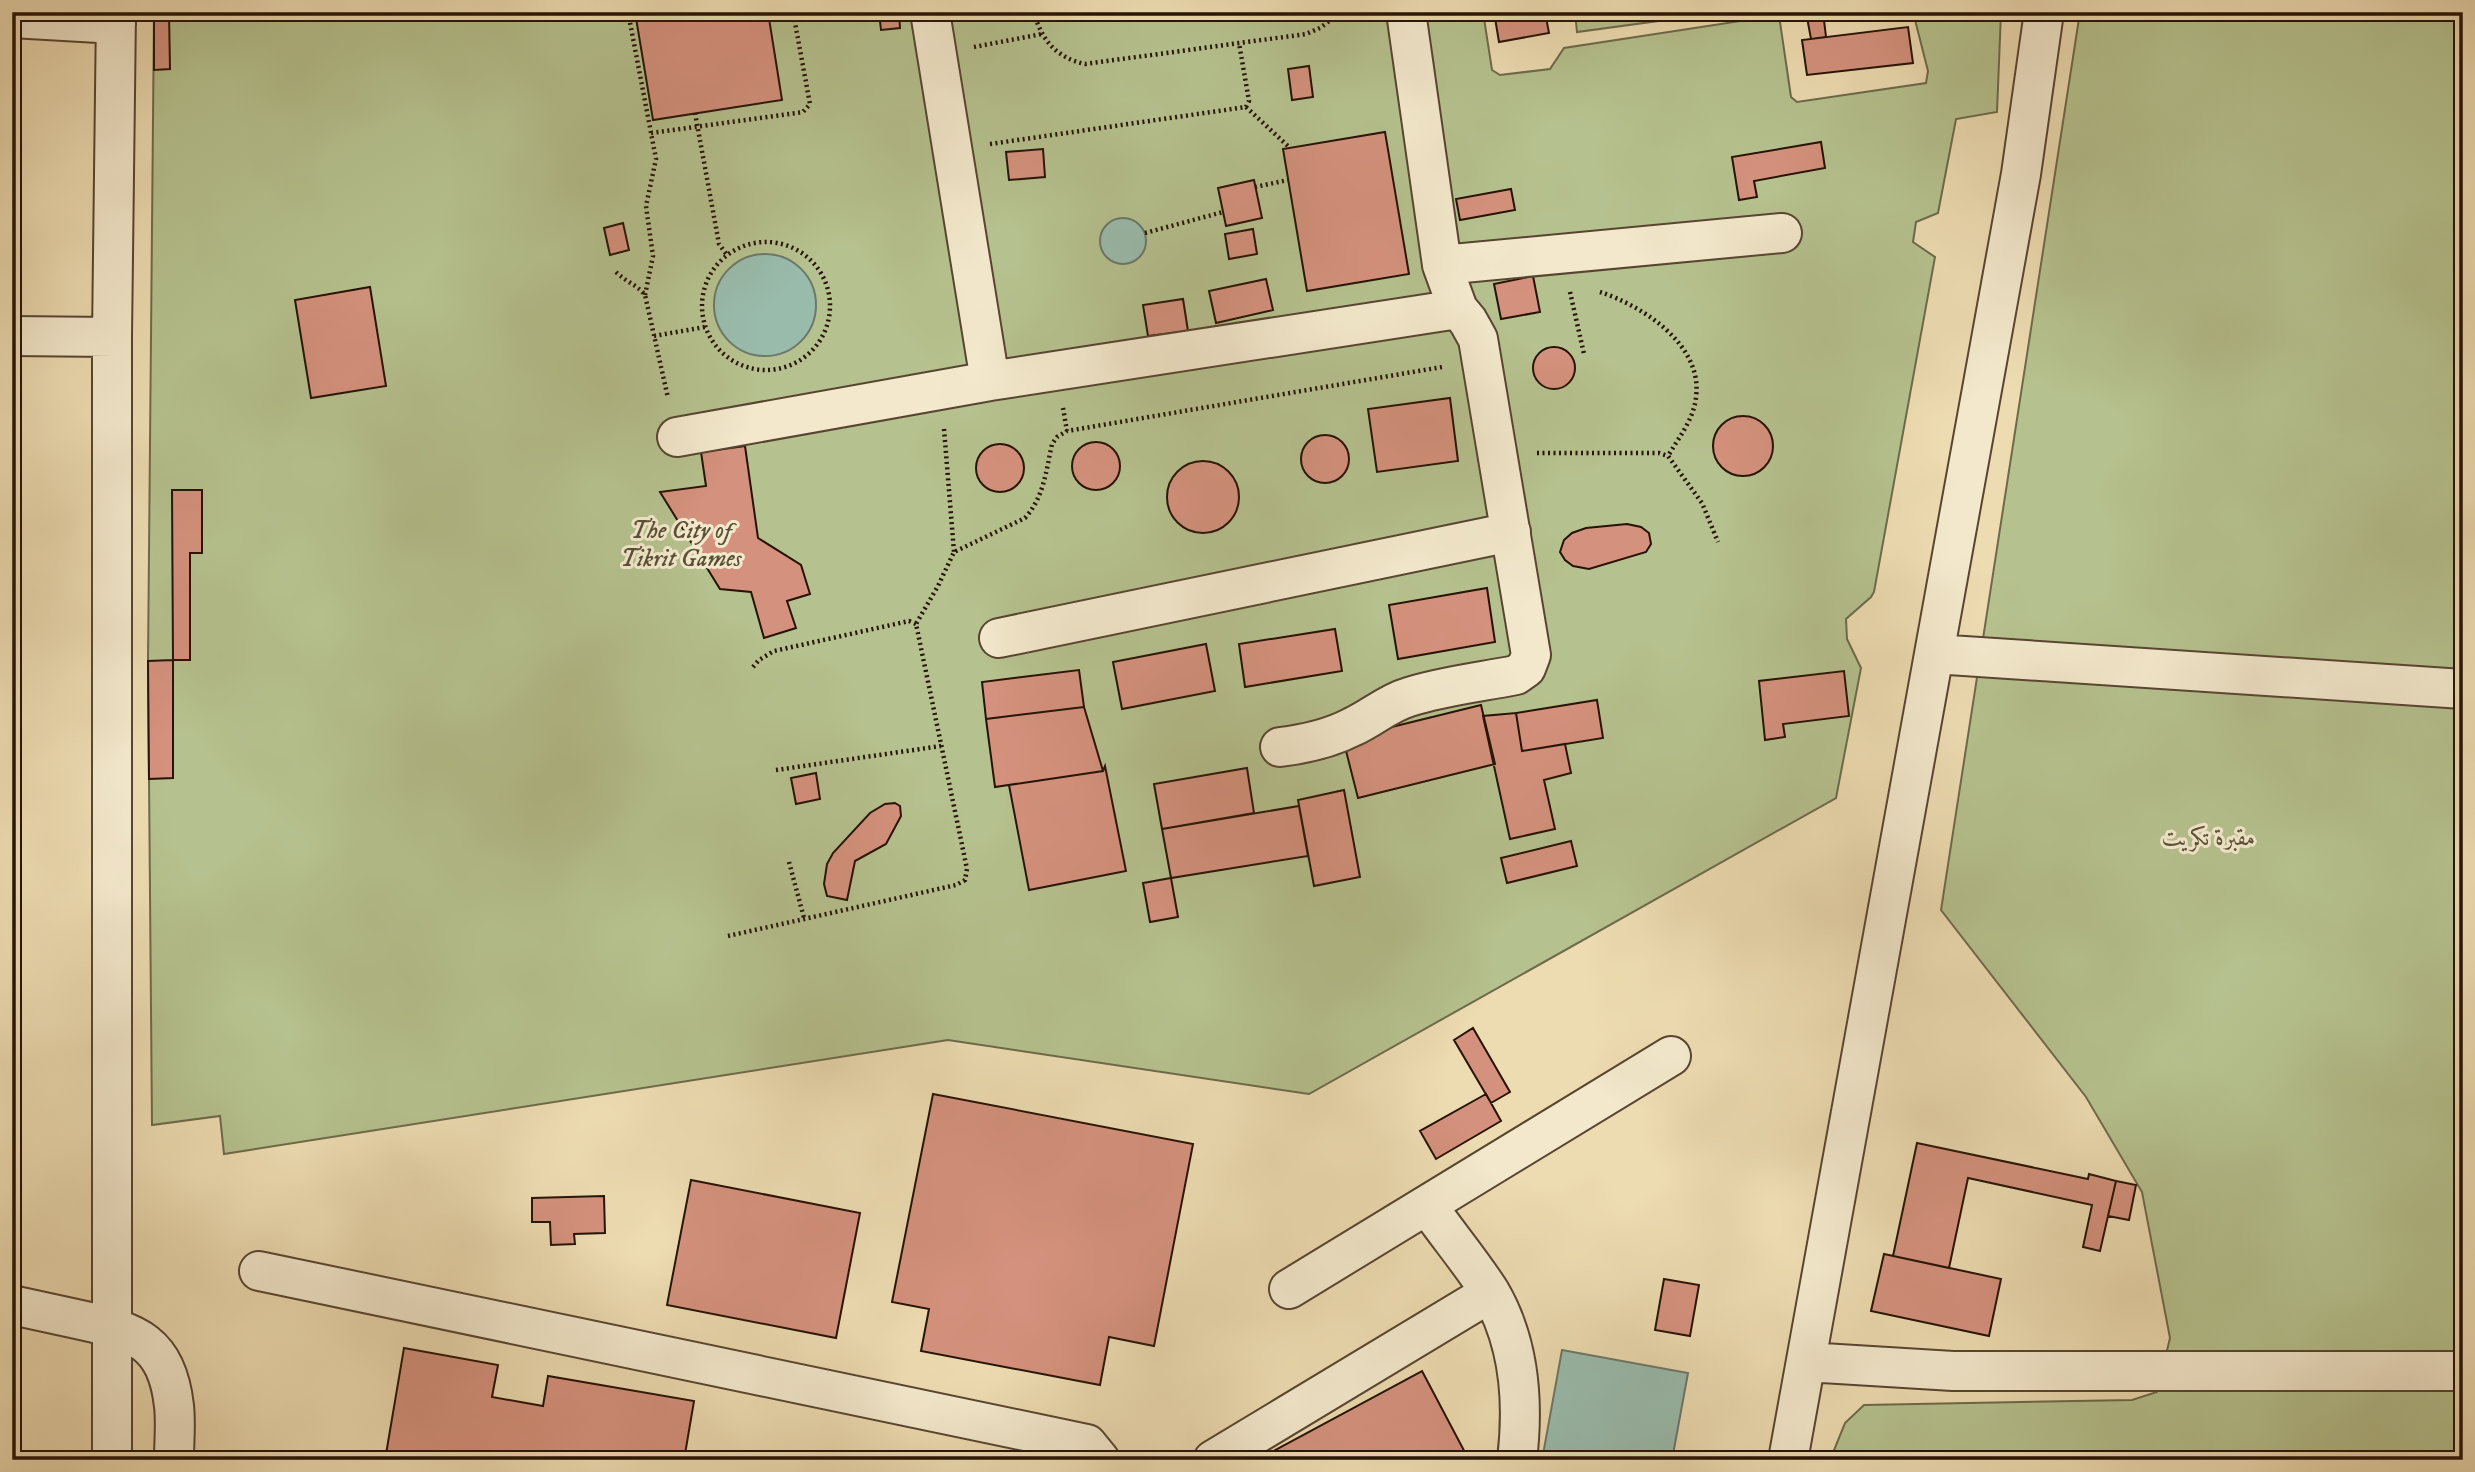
<svg xmlns="http://www.w3.org/2000/svg" width="2475" height="1472" viewBox="0 0 2475 1472" font-family="'IM FELL DW Pica',Amiri,serif">
<rect width="100%" height="100%" fill="#eddbb1"/>
<filter id="stains"><feTurbulence type="fractalNoise" baseFrequency=".00286" numOctaves="4"/><feColorMatrix values="0 0 0 0 .2 0 0 0 0 .09 0 0 0 0 .02 0 0 0 .5 -.17"/></filter>
<radialGradient id="worn" r=".72"><stop offset=".6" stop-color="#630" stop-opacity="0"/><stop offset="1" stop-color="#630" stop-opacity=".3"/></radialGradient>
<path fill="#b5c18e" stroke="#6e6a4a" stroke-width="2" d="M154 12H1483L1492 70 1500 75 1550 69 1564 48 1773 16 1780 22 1791 97 1797 102 1926 83 1928 71 1913 12H2001L1997 112 1956 119 1938 213 1916 222 1913 242 1935 257 1874 592 1871 597 1846 619 1847 639 1861 668 1836 798 1309 1094 948 1040 224 1154 220 1116 152 1125 148 661Z
M1575 12H1725L1577 32Z
M2080 12H2463V1460H1830L1845 1423 1864 1405 2132 1400 2157 1392 2170 1338 2142 1192 2086 1097 1941 910Z"/>
<path fill="#99bbac" stroke="#6b786a" stroke-width="2" d="M1100 241a23 23 0 1 1 46 0a23 23 0 1 1-46 0Z
M714 305a51 51 0 1 1 102 0a51 51 0 1 1-102 0Z
M1562 1350 1688 1373 1672 1460H1542Z"/>
<path fill="#d4917d" stroke="#261306" stroke-width="2" d="M154 12H169L170 69 154 70Z
M635 12H768L782 100 653 120Z
M879 12H899L900 28 881 30Z
M1494 12H1545L1549 33 1499 42Z
M1806 12H1823L1826 37 1811 39Z
M1908 27 1913 63 1807 75 1802 40Z
M1309 66 1313 97 1292 100 1288 69Z
M1385 132 1409 274 1307 291 1283 149Z
M1821 142 1825 168 1754 181 1757 197 1739 200 1732 157Z
M1043 149 1045 177 1009 180 1006 152Z
M1254 180 1262 218 1226 226 1218 188Z
M1511 189 1515 210 1460 220 1456 199Z
M623 223 629 250 610 255 604 228Z
M1253 229 1257 254 1229 259 1225 234Z
M1533 276 1540 312 1501 319 1494 284Z
M1266 279 1273 310 1216 323 1209 291Z
M370 287 386 386 311 398 295 300Z
M1183 299 1188 331 1148 336 1143 305Z
M1533 368a21 21 0 1 1 42 0a21 21 0 1 1-42 0Z
M1450 398 1458 461 1377 472 1368 409Z
M1713 446a30 30 0 1 1 60 0a30 30 0 1 1-60 0Z
M1301 459a24 24 0 1 1 48 0a24 24 0 1 1-48 0Z
M1072 466a24 24 0 1 1 48 0a24 24 0 1 1-48 0Z
M976 468a24 24 0 1 1 48 0a24 24 0 1 1-48 0Z
M745 446 758 538 801 565 810 594 787 601 796 628 764 638 751 592 720 589 660 492 706 486 701 452Z
M1167 497a36 36 0 1 1 72 0a36 36 0 1 1-72 0Z
M172 490H202V553H190V660H173Z
M1627 524 1641 527 1649 533 1651 544 1646 552 1589 569 1573 566 1565 560 1560 552 1564 540 1572 533 1586 528Z
M1487 588 1495 642 1398 659 1389 605Z
M1335 629 1342 671 1245 687 1239 644Z
M1206 644 1215 691 1122 709 1113 662Z
M173 660V778L149 779 148 661Z
M1079 670 1084 707 986 719 982 682Z
M1844 671 1849 716 1783 724 1785 737 1765 740 1759 681Z
M1597 700 1603 738 1522 751 1516 713Z
M1481 705 1495 764 1358 798 1343 739Z
M1084 707 1103 771 995 787 986 719Z
M1516 713 1522 751 1565 744 1571 773 1544 780 1555 829 1510 839 1483 716Z
M1105 766 1126 871 1029 890 1009 785 1103 771Z
M1247 768 1254 813 1162 829 1154 784Z
M816 773 820 799 796 804 791 778Z
M1344 790 1360 877 1314 886 1298 800Z
M895 803 900 806 901 816 886 844 855 861 847 900 827 896 824 884 827 864 833 853 870 813 885 804Z
M1299 806 1308 856 1171 878 1162 829Z
M1571 841 1577 866 1507 883 1501 858Z
M1171 878 1178 917 1150 922 1143 883Z
M1473 1028 1510 1092 1491 1103 1454 1040Z
M933 1094 1193 1144 1154 1346 1109 1337 1100 1385 921 1351 929 1309 892 1302Z
M1486 1094 1501 1121 1436 1159 1420 1131Z
M1917 1143 2088 1179 2089 1174 2116 1181 2100 1251 2083 1247 2092 1205 1968 1178 1949 1268 1893 1256Z
M691 1180 860 1213 836 1338 667 1305Z
M2116 1181 2136 1185 2129 1220 2108 1216Z
M604 1196 605 1233 574 1234 575 1244 551 1245 550 1222H532V1198Z
M1884 1254 2001 1279 1989 1336 1871 1311Z
M1664 1279 1699 1285 1690 1336 1655 1330Z
M404 1348 498 1365 492 1397 543 1406 548 1376 694 1401 684 1460H385Z
M1422 1371 1469 1460H1257Z"/>
<g fill="none" stroke-linecap="round" stroke-linejoin="round">
<defs>
<path id="minor" d="M930 12 990 381
M12 18 116 24
M1442 265 1782 233
M12 336 112 337
M677 437 990 381 1458 309
M999 638 1511 532
M1934 654 2463 689
M1280 747C1305 744 1329 739 1352 727 1372 718 1388 703 1409 697 1443 686 1481 682 1516 675L1526 668 1531 655 1478 339 1468 321 1458 309 1442 265 1406 12
M1427 1205C1447 1234 1471 1262 1490 1292 1520 1343 1524 1402 1517 1460
M259 1271 1087 1444 1100 1460
M1289 1289 1671 1056
M12 1305C35 1310 58 1315 81 1320 136 1332 167 1342 174 1406 176 1423 174 1442 174 1460
M1806 1362 1953 1371H2463
M112 1460V337L116 12
M1213 1460 1490 1293
M1788 1460 2021 174 2044 12"/>
</defs>
<use href="#minor" stroke="#584531" stroke-width="42"/>
<path stroke="#261306" stroke-width="4.5" stroke-dasharray="2 3.5" stroke-linecap="butt" d="M628 12 656 159 646 206 653 256 645 295
M1034 12C1041 40 1057 58 1085 64L1306 34 1320 28 1341 12
M974 47 1042 34
M1246 107 1290 148
M695 113 719 244 727 255
M651 133 803 112 810 104 793 12
M990 144 1246 107 1249 101 1239 43
M1255 187 1288 180
M1145 233 1223 212
M702 306a64 64 0 1 1 128 0a64 64 0 1 1-128 0Z
M616 272C626 282 636 284 645 295L668 398
M1570 292 1584 354
M1600 292C1643 306 1703 345 1696 397 1694 419 1679 437 1668 456
M654 336 705 327
M1063 408 1067 431
M944 429 954 552
M1537 453H1659L1668 456 1702 503 1718 542
M753 667 759 660 774 651 909 621 916 624
M776 770 941 746
M789 862 804 918
M728 936 956 885 965 880 967 869 916 624 938 586 954 552 1025 518C1044 497 1046 471 1052 444L1057 437 1067 431 1442 367"/>
<use href="#minor" stroke="#f3e8cc" stroke-width="38"/>
</g>
<g text-anchor="middle" dominant-baseline="central" stroke-width="6" stroke-linejoin="round" paint-order="stroke">
<g font-size="24" font-style="italic" fill="#585036" stroke="#f3e8cc">
<text x="681" y="531">The City of<tspan x="681" dy="28">Tikrit Games</tspan></text>
<text x="2209" y="838">مقبرة تكريت</text>
</g>
</g>
<rect width="2475" height="1472" fill="none" stroke="#eddbb1" stroke-width="42"/>
<rect x="14" y="14" width="2447" height="1444" fill="none" stroke="#261306" stroke-width="3.5"/>
<rect x="21" y="21" width="2433" height="1430" fill="none" stroke="#261306" stroke-width="2"/>
<rect width="100%" height="100%" filter="url(#stains)"/>
<rect width="100%" height="100%" fill="url(#worn)"/>
</svg>
